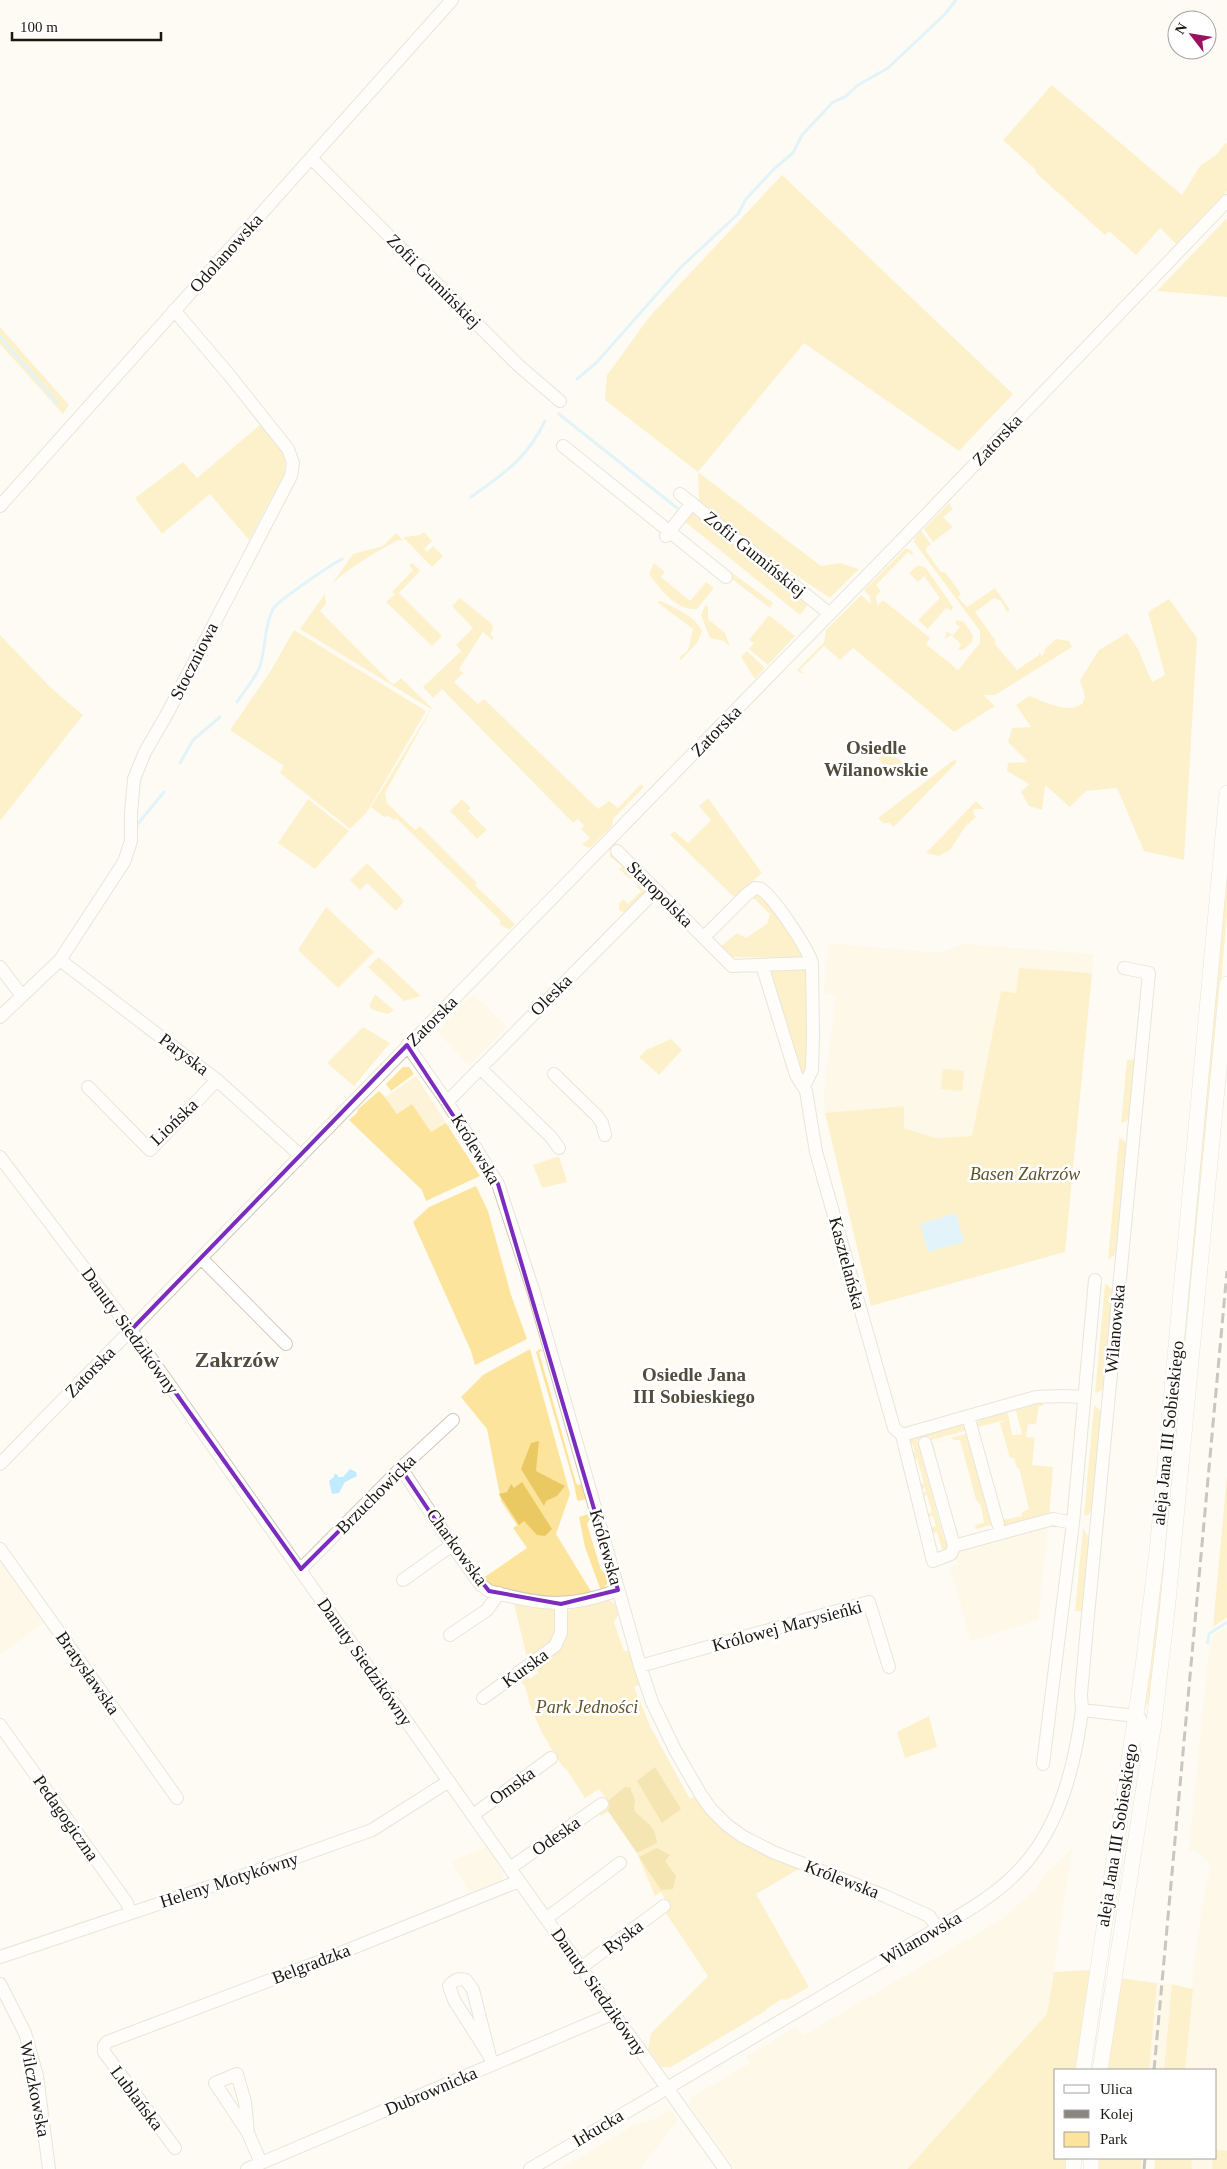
<svg xmlns="http://www.w3.org/2000/svg" width="1227" height="2169" viewBox="0 0 1227 2169" font-family="'Times New Roman',serif">
<rect width="100%" height="100%" fill="#fefbf4"/>
<path fill="#fcf3d8" d="M829 943 939 953 964 944 1093 954 1092 973 1020 968 1016 993 1001 991 972 1136 935 1138 904 1128 903 1106 825 1113 824 1094 836 995 824 993Z
M473 994 507 1027 469 1066 437 1031Z
M416 1076 446 1123 431 1133 412 1104 397 1114 385 1097Z
M1048 1525 1038 1620 971 1641 950 1567 958 1565 954 1550Z
M0 1561 44 1623 0 1654Z
M1227 1626V2169H1178L1179 2158H1216V2070H1185L1194 1965 1202 1908 1211 1865 1195 1850 1189 1852 1210 1642 1213 1636Z
M487 1847 503 1873V1879L469 1893 452 1861Z
M1072 1849 1047 2014 906 2169H735L689 2105 691 2098 750 2063 747 2056 795 2027 804 2035 1002 1919 1036 1889 1044 1875Z
M1157 1983 1172 1984 1164 2070H1149Z
M670 2109 678 2120 640 2169H561L632 2126 657 2118Z"/>
<path fill="#fde49c" d="M1052 85 1182 195 1200 166 1216 155 1227 142V191L1176 244 1160 228 1136 255 1109 231 1105 235 1035 172 1036 170 1003 140Z
M782 175 1013 394 959 451 804 343 698 472 821 566 840 563 859 569 830 598 779 564 699 501 698 472 605 400 607 375 650 316Z
M1227 218V297L1157 291Z
M0 327 69 405 63 414 0 344Z
M260 425C275 442 289 450 284 474L249 540 210 494 162 534 135 498 183 462 197 478Z
M949 503 953 509 943 517 953 527 933 542 924 529Z
M694 512 716 527 746 556 808 605 800 615 684 521Z
M921 531 931 544 926 548V551L941 572H945L961 594 958 597 967 607 995 588 1010 610 1007 612 1001 601 994 598 975 612 996 641 994 643 1017 670 1039 655V652L1042 656 1046 648 1056 639 1069 641 1072 647 995 695H983L995 706 954 732 853 648 840 660 824 646 800 670 803 673 802 674 797 670 824 642 826 630 861 595 871 604 870 596 864 590 906 548 912 551 913 556 908 552 876 585 881 591 876 596 877 606 883 600 930 638 926 644 958 670 980 643V631L914 542V539Z
M424 532 432 541 424 549 427 552 433 546 443 556 432 567 403 537 420 535Z
M396 533 404 541 398 540C382 549 328 578 325 596 325 599 326 601 326 604L320 611 391 683 394 684 401 678 432 708 385 793 387 803 415 830 420 826 477 883 475 885 515 924 509 930 499 924 501 921 396 818 394 820 389 816 384 817 371 807 431 709 300 629 353 554 383 546Z
M412 563 420 570 419 572 399 593 442 636 432 646 386 602 395 594 392 592 413 570 409 565Z
M654 563 665 572 661 577 690 601 706 582 714 588 697 609C676 611 660 589 649 574Z
M918 565 926 568 953 607 952 611 946 608 928 629 918 620 940 598 924 576 918 582 909 573Z
M731 572 773 603 770 608 728 576Z
M460 598 492 624 493 630 490 634 494 638 492 640 483 632 459 669 463 673 454 682 478 704 484 699 598 809 609 801 618 808 641 784 644 787 613 819 612 826 590 848 582 845 590 838 581 829 584 826 578 819 573 823 442 689 433 698 423 687 461 651 456 645 473 628 452 606Z
M1169 599 1197 638 1184 860 1144 851 1117 788 1086 791 1070 807 1045 785 1042 810 1029 806 1021 792 1029 784 1007 771 1008 763 1028 762 1008 742 1012 728 1031 727 1016 705 1029 696C1047 702 1065 714 1082 704L1085 697 1080 680 1099 650 1127 633 1138 649 1152 682 1165 675 1148 612Z
M661 601C676 609 694 615 702 631L697 643 681 660 679 658 688 650 693 629 657 602Z
M705 605 708 607V619L725 633 730 647 724 641 710 638 701 615Z
M769 615 795 636 768 665 749 649 754 643 749 640Z
M957 620 964 622 973 635 972 642 963 650H958L961 644 951 635 945 639 946 631 953 635 960 627 955 623Z
M294 630 426 711 367 812 350 829 280 773 284 766 230 730 270 672Z
M0 635 50 687 83 715 0 821Z
M747 651 765 668 755 679 741 657Z
M887 750 907 766 897 776 878 759Z
M955 759 957 762 894 827 889 823H883L878 818Z
M708 798 762 873 734 897 670 835 674 831 688 843 711 820 699 806Z
M308 799 349 831 315 869 278 843Z
M462 799 471 808 468 811 487 830 477 839 450 811Z
M976 801 984 809H974L973 812 976 817 965 827 950 850 939 856 926 853Z
M612 853 646 889V892L625 913 619 910V904L623 899 628 904 641 891 636 886 638 883 633 877 630 879 619 869 622 866 609 856Z
M1227 855V916L1173 1504 1149 1702 1144 1708Z
M367 863 404 901 396 911 367 883 360 890 350 880Z
M759 891 802 949V958L733 957 720 947 737 933 746 938 767 924 770 914 750 895Z
M326 907 374 952 338 988 298 950Z
M379 957 421 996 404 1001 368 967Z
M803 968 807 970 808 1068 803 1074 800 1073 771 972 773 970Z
M1019 968 1092 973 1065 1252 871 1306 825 1113 904 1106V1128L935 1138 972 1136 1001 991 1016 993Z
M375 994 394 1010 388 1014 373 1010 369 1006Z
M363 1027 390 1043 354 1086 327 1063Z
M671 1039 682 1050 659 1075 639 1057 646 1050Z
M1135 1059 1130 1117 1127 1121 1121 1123 1127 1060Z
M403 1067H409L414 1074 391 1091 386 1084Z
M943 1069 964 1071 962 1091 941 1089Z
M379 1091 385 1097 397 1114 412 1104 431 1132 446 1123 480 1176 426 1201 422 1190 349 1120 357 1113 358 1109Z
M1119 1138 1124 1140 1127 1147 1117 1253 1108 1260Z
M559 1156 567 1182 542 1188 533 1165Z
M476 1186 488 1211 511 1295 527 1339 475 1365 471 1351 413 1222 429 1207Z
M1105 1283 1112 1289 1113 1300 1103 1389 1095 1394Z
M530 1349 570 1494 556 1534 592 1593C580 1595 565 1600 553 1599 532 1598 498 1591 482 1579L527 1548 513 1528 517 1525 501 1501 487 1429 461 1397 483 1375Z
M540 1349 543 1351 539 1352 576 1483 578 1485 584 1483 587 1499 579 1501 577 1500 574 1484 536 1352Z
M1043 1400V1406H1039L1036 1424H1028L1026 1437 1035 1438 1032 1465 1053 1467 1049 1516 1009 1528 1003 1525V1520L1022 1516V1512L1029 1509 1019 1468H1017L1014 1458H1010L1000 1423 1006 1420 974 1428 975 1423 1004 1410 1005 1414 1008 1413 1012 1435H1017L1016 1428 1018 1435 1022 1434 1015 1408Z
M1094 1405 1100 1410 1101 1415 1093 1509 1088 1515 1084 1516Z
M960 1425 966 1427 968 1430 928 1441 931 1436 917 1440 944 1539 949 1538 951 1546 943 1553 937 1532 930 1534 928 1529 936 1526 933 1516 925 1518V1515L932 1512 927 1495 920 1497 919 1494 926 1492 925 1488 918 1490 917 1486 924 1483 917 1459 910 1460 908 1454 915 1452 913 1445 906 1447 907 1440 918 1435 920 1436Z
M969 1433 995 1524 976 1529 975 1525 984 1523 981 1506 976 1500 960 1440H953L952 1438 933 1443 936 1455 932 1456 928 1444Z
M1227 1475V1617L1213 1627Z
M592 1513V1515L587 1524 601 1570 607 1574 609 1581 604 1588 605 1590 601 1591 585 1547 579 1517Z
M1083 1528 1089 1538 1084 1611H1075Z
M607 1599 615 1604 618 1615 614 1622 624 1651 631 1650 641 1684 634 1687 651 1728 690 1799 697 1795 732 1836 751 1848 799 1869 756 1894 809 1987 786 2000 782 1999 766 2009 767 2010 671 2067H661L648 2049 651 2033 708 1976 665 1912 671 1908 661 1892 655 1896 634 1846 609 1811 601 1816 598 1812 610 1803 599 1789 585 1798 567 1770 562 1766 542 1733 530 1705 525 1686 520 1681V1677L525 1675 530 1679 538 1673 536 1667C562 1647 567 1647 567 1612L569 1610Z
M513 1600 551 1608 556 1612V1638L528 1662Z
M929 1716 937 1747 905 1758 897 1732Z
M1091 1970 1076 2070H1056V2158H1068L1067 2169H907L1047 2014 1054 1972Z
M1119 1978 1157 1983 1149 2070H1105Z
M1172 1984 1193 1989 1185 2070H1164Z
M1216 2149 1227 2151V2169H1212L1213 2158H1216Z
M1097 2158H1142L1141 2169H1097Z
M1155 2158H1191L1192 2169H1154Z"/>
<path fill="#ebc962" d="M539 1441 536 1471 565 1486 557 1496 546 1501 544 1506 521 1469 531 1443Z
M522 1482 552 1529 545 1536 537 1535 524 1521 519 1525 499 1494 507 1492 511 1484 514 1488Z
M655 1767 681 1809 662 1823 637 1781Z
M626 1786 628 1788 630 1787 635 1800 634 1810C645 1824 654 1821 657 1843L637 1853 608 1811 610 1804 608 1801Z
M657 1848 670 1855 665 1861 676 1876 673 1889 661 1890 639 1857Z"/>
<path fill="#c1ecff" d="M956 1213 964 1242 928 1252 920 1224Z
M350 1469 356 1472 357 1476 345 1482 339 1493 332 1494 329 1481 334 1477V1474L338 1475V1477H343Z"/>
<g fill="none" stroke-linecap="round" stroke-linejoin="round">
<path stroke="#c1ecff" stroke-width="3" d="M0 337 57 403
M577 379 597 362 680 268 738 214 746 199 775 168 793 153 802 135 833 102 845 97 858 85 888 68 945 14 956 0
M559 414 677 508
M471 497C503 474 527 459 545 421
M237 702C244 691 256 678 260 666 266 647 264 626 273 609 276 602 332 564 342 559
M180 763 193 740 220 717
M136 826 164 792
M1207 1642 1208 1643 1209 1634 1227 1622"/>
<defs>
<path id="minor" d="M311 158 518 365 560 401
M563 446 726 577
M680 494 830 614
M0 506 452 0
M666 536 692 503
M617 851 732 966 812 963 813 1036 812 1070 804 1086
M704 937 746 895 755 888 761 889C775 899 807 947 812 963
M60 960 217 1080 301 1156
M762 965 796 1075 806 1091 816 1152 894 1428 902 1435
M0 967 22 996
M0 1017 60 960 124 862 131 841V813L134 779 145 752 167 714 291 476 293 463 288 449 230 376 174 310
M407 1045 447 1102 498 1184 534 1293 640 1666 652 1702 675 1750 701 1795 711 1809 727 1825 742 1836 773 1852 885 1896 929 1916 938 1928
M480 1068 551 1137 559 1148
M554 1074 597 1116 602 1123 605 1135
M88 1087 150 1150 217 1080
M447 1102 656 890
M0 1157 131 1330 519 1881 725 2169
M201 1258 286 1344
M968 1416 998 1524
M902 1435 1036 1397 1062 1396 1084 1397
M902 1435 933 1561 951 1554 954 1546
M925 1443 954 1546 1053 1519 1073 1523
M0 1464 930 511 1227 201
M401 1468 452 1545 480 1584 489 1591C541 1605 568 1609 618 1590
M0 1549 177 1798
M301 1569 401 1468 453 1420
M403 1580 452 1545
M450 1635 487 1610 499 1593
M640 1666 869 1602 889 1667
M483 1698 555 1646 561 1633V1604
M1082 1710 1081 1694 1087 1626 1149 973 1124 968
M0 1725 127 1903 130 1912
M1043 1764 1073 1523 1095 1280
M473 1815 551 1758
M510 1868 602 1804
M547 1918 620 1863
M0 1957 283 1862 372 1830 449 1781
M582 1967 664 1906
M0 1984 25 2033 37 2076 49 2169
M489 2055 454 2000 449 1986C454 1980 458 1978 466 1980L473 1990 492 2065
M248 2133 245 2102 237 2074 215 2083 248 2133 261 2163
M175 2148 104 2052V2046L107 2042 318 1962 519 1881
M247 2169 614 2013
M530 2169 938 1928C962 1914 987 1900 1008 1881 1057 1838 1074 1772 1082 1710L1136 1716 1140 1718 1147 1749"/>
<path id="major" d="M1083 2070 1143 1666 1157 1552 1227 793
M1100 2070 1154 1722 1167 1612 1227 984
M1073 2169 1074 2158
M1091 2169V2158"/>
</defs>
<use href="#minor" stroke="#d0c9b7" stroke-width="14"/>
<use href="#major" stroke="#d0c9b7" stroke-width="16"/>
<use href="#minor" stroke="#fff" stroke-width="12"/>
<use href="#major" stroke="#fff" stroke-width="15"/>
<path stroke="#88867f" stroke-width="3" stroke-dasharray="10 5" stroke-linecap="butt" d="M1154 2070 1227 1271
M1144 2169 1145 2158"/>
</g>
<path d="M0 0H1227V2169H0ZM407 1045 498 1184 618 1590 561 1604 489 1591 452 1545 401 1469 301 1569 131 1330Z" fill="#fefbf4" fill-opacity=".55" fill-rule="evenodd"/>
<path fill="none" stroke="#7b2cbf" stroke-width="4" stroke-linejoin="round" d="M407 1045 498 1184 618 1590 561 1604 489 1591 452 1545 401 1469 301 1569 131 1330Z"/>
<g text-anchor="middle" dominant-baseline="central" stroke-width="5" stroke-linejoin="round" paint-order="stroke">
<g font-size="18" fill="#191710" stroke="#fff">
<text transform="translate(226 253) rotate(-48)">Odolanowska</text>
<text transform="translate(434 281) rotate(45)">Zofii Gumińskiej</text>
<text transform="translate(997 440) rotate(-47)">Zatorska</text>
<text transform="translate(755 554) rotate(39)">Zofii Gumińskiej</text>
<text transform="translate(194 661) rotate(-63)">Stoczniowa</text>
<text transform="translate(716 731) rotate(-46)">Zatorska</text>
<text transform="translate(660 894) rotate(45)">Staropolska</text>
<text transform="translate(551 995) rotate(-45)">Oleska</text>
<text transform="translate(432 1021) rotate(-45)">Zatorska</text>
<text transform="translate(184 1054) rotate(37)">Paryska</text>
<text transform="translate(174 1122) rotate(-44)">Liońska</text>
<text transform="translate(476 1149) rotate(59)">Królewska</text>
<text transform="translate(847 1263) rotate(75)">Kasztelańska</text>
<text transform="translate(1115 1329) rotate(-85)">Wilanowska</text>
<text transform="translate(130 1331) rotate(54)">Danuty Siedzikówny</text>
<text transform="translate(90 1372) rotate(-46)">Zatorska</text>
<text transform="translate(1168 1433) rotate(-84)">aleja Jana III Sobieskiego</text>
<text transform="translate(376 1494) rotate(-45)">Brzuchowicka</text>
<text transform="translate(457 1547) rotate(54)">Charkowska</text>
<text transform="translate(606 1547) rotate(74)">Królewska</text>
<text transform="translate(787 1626) rotate(-15)">Królowej Marysieńki</text>
<text transform="translate(365 1662) rotate(55)">Danuty Siedzikówny</text>
<text transform="translate(525 1668) rotate(-36)">Kurska</text>
<text transform="translate(88 1673) rotate(55)">Bratysławska</text>
<text transform="translate(512 1786) rotate(-36)">Omska</text>
<text transform="translate(66 1818) rotate(55)">Pedagogiczna</text>
<text transform="translate(1117 1835) rotate(-81)">aleja Jana III Sobieskiego</text>
<text transform="translate(556 1836) rotate(-35)">Odeska</text>
<text transform="translate(842 1879) rotate(21)">Królewska</text>
<text transform="translate(229 1880) rotate(-18)">Heleny Motykówny</text>
<text transform="translate(623 1937) rotate(-37)">Ryska</text>
<text transform="translate(921 1938) rotate(-30)">Wilanowska</text>
<text transform="translate(311 1964) rotate(-21)">Belgradzka</text>
<text transform="translate(599 1992) rotate(55)">Danuty Siedzikówny</text>
<text transform="translate(35 2089) rotate(79)">Wilczkowska</text>
<text transform="translate(431 2091) rotate(-23)">Dubrownicka</text>
<text transform="translate(137 2098) rotate(53)">Lublańska</text>
<text transform="translate(598 2128) rotate(-31)">Irkucka</text>
</g>
<g font-size="18" font-style="italic" fill="#615329" stroke="#fff">
<text x="1025" y="1174">Basen Zakrzów</text>
<text x="587" y="1707">Park Jedności</text>
</g>
<g font-size="19" font-weight="bold" fill="#514c3c" stroke="#fff">
<text x="876" y="747">Osiedle<tspan x="876" dy="22">Wilanowskie</tspan></text>
<text x="694" y="1374">Osiedle Jana<tspan x="694" dy="22">III Sobieskiego</tspan></text>
</g>
<g font-size="22" font-weight="bold" fill="#514c3c" stroke="#fff">
<text x="237" y="1359">Zakrzów</text>
</g>
</g>
<rect x="1054" y="2069" width="162" height="90" fill="#ffffff" stroke="#a3a29f"/>
<rect x="1064" y="2085" width="25" height="8" fill="#ffffff" stroke="#a3a29f"/>
<text x="1100" y="2094" font-size="15" fill="#191710">Ulica</text>
<rect x="1064" y="2110" width="25" height="8" fill="#88867f" stroke="#a3a29f"/>
<text x="1100" y="2119" font-size="15" fill="#191710">Kolej</text>
<rect x="1064" y="2132" width="25" height="15" fill="#fde49c" stroke="#a3a29f"/>
<text x="1100" y="2144" font-size="15" fill="#191710">Park</text>
<g transform="translate(1192 35) rotate(301)"><circle r="24" fill="#ffffff" stroke="#a3a29f"/>
<path d="M0-4L9 19L0 12L-9 19Z" fill="#9d105d"/>
<text y="-8" font-size="14" font-weight="bold" text-anchor="middle" fill="#191710">N</text>
</g>
<path d="M12 32v8h149v-8" fill="none" stroke="#191710" stroke-width="2.5"/>
<text x="20" y="32" font-size="15" fill="#191710" stroke="#ffffff" stroke-width="4" paint-order="stroke">100 m</text>
</svg>
